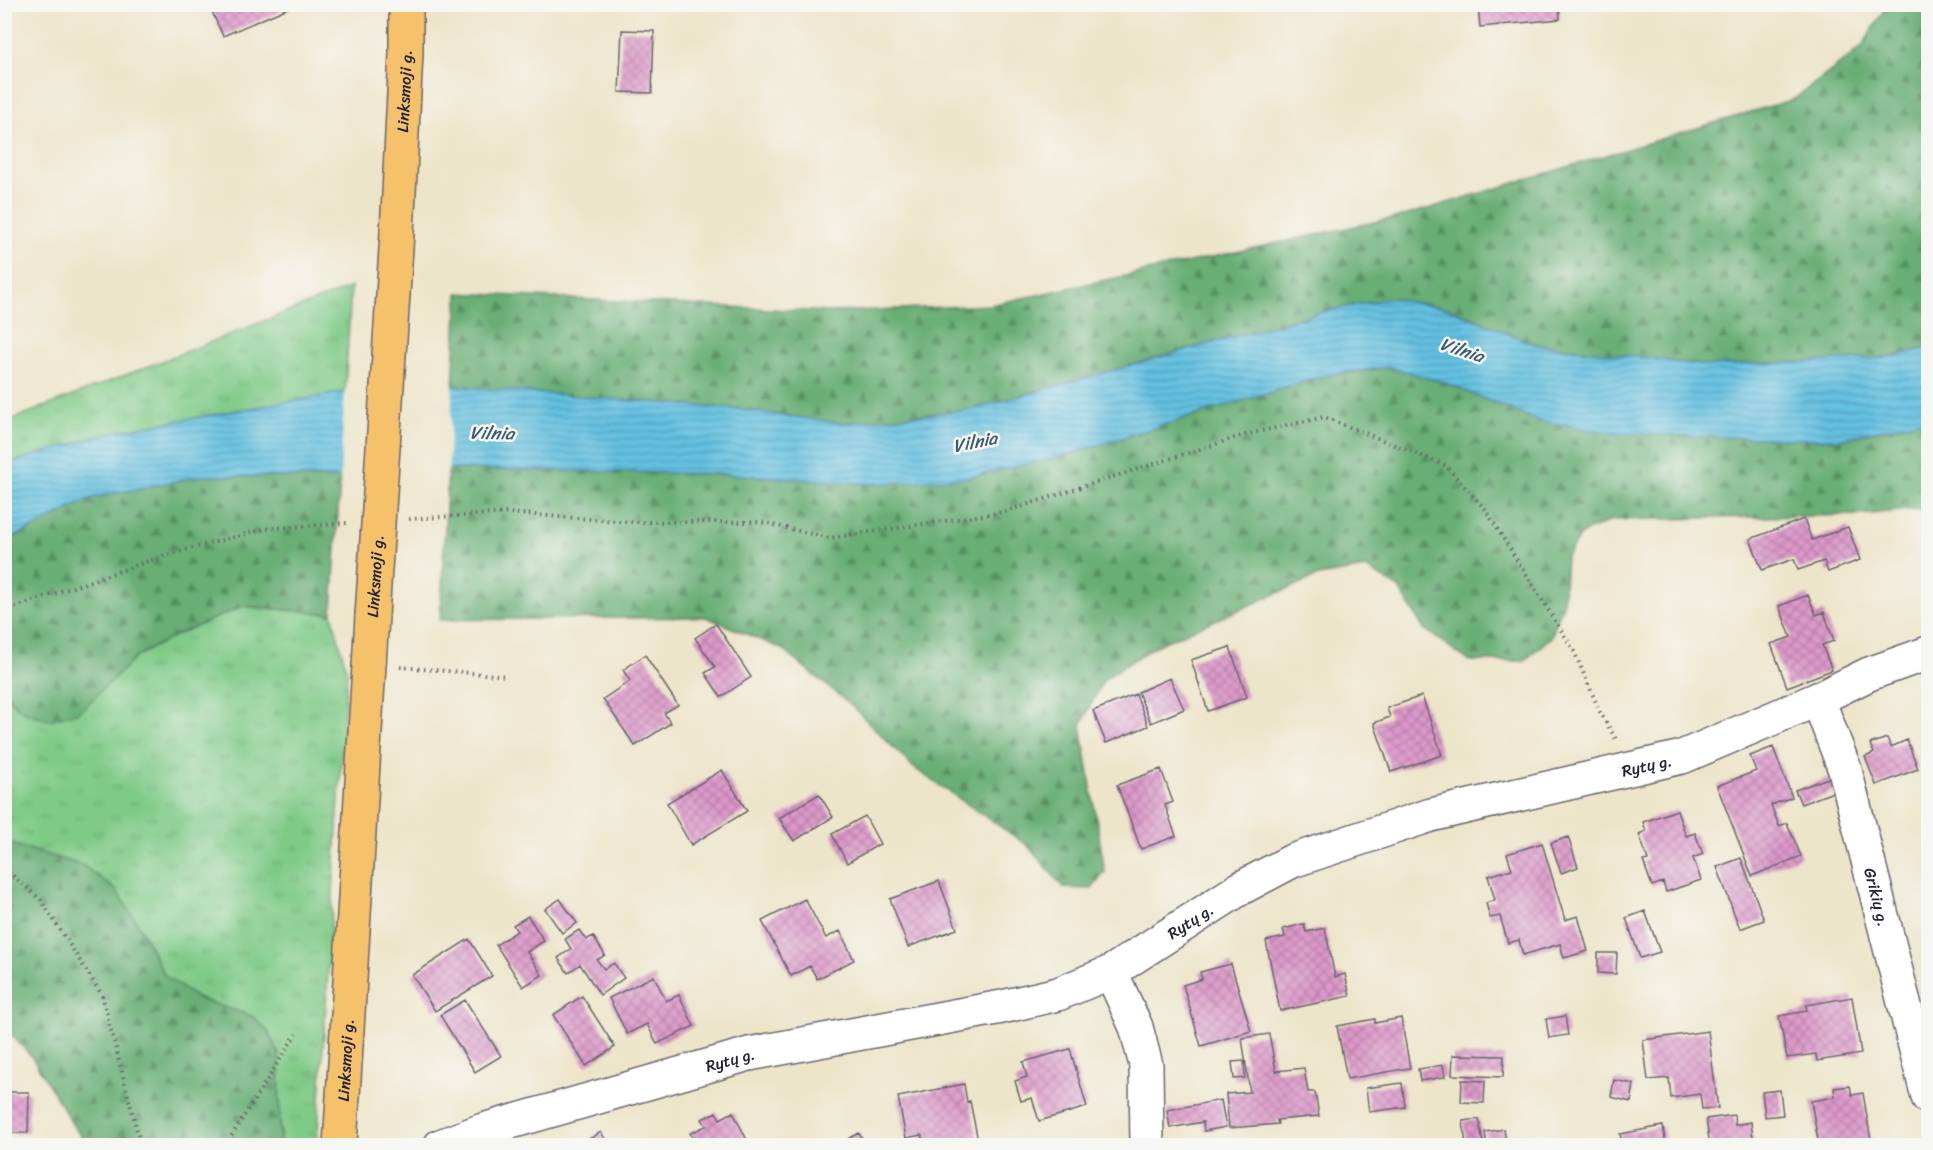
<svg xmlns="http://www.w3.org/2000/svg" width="1933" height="1150" viewBox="0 0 1933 1150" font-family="Sriracha,sans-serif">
<defs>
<pattern id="grass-tufts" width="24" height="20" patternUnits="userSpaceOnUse" patternTransform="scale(1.5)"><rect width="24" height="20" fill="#7fca87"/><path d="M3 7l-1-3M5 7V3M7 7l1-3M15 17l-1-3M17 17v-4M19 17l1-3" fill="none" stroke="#6dad75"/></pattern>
<pattern id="forest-firs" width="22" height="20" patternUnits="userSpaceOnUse" patternTransform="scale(1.5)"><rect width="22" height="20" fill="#67ae74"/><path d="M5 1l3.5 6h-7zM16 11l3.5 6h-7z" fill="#548d60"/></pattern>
<pattern id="water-rules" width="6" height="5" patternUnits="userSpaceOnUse" patternTransform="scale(1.5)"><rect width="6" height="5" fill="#63c1e1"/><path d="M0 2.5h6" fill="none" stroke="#519cb8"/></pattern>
<pattern id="building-cross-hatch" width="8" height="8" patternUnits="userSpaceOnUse" patternTransform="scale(1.5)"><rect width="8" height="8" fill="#dd99ca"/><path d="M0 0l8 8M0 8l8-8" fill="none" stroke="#b37ca5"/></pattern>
</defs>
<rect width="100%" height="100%" fill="#f6f6f2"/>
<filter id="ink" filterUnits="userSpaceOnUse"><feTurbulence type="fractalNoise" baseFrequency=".0167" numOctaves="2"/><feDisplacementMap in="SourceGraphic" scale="12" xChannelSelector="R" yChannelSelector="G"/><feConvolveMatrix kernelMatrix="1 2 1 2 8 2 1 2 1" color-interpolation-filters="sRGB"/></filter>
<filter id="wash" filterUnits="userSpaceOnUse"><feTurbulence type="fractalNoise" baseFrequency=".008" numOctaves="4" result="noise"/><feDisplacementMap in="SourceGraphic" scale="24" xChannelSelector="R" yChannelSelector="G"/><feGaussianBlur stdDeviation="1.35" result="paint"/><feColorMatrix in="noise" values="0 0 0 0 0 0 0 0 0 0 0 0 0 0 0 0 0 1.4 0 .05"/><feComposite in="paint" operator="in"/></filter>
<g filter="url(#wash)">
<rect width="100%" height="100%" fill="#ede5c9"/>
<path fill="url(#grass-tufts)" stroke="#507661" stroke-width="1.5" d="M351 287 345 392 118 431 5 464V422Z
M243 606 332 614 347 672 317 1145H280L279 1054 268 1032 253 1017 197 998 165 976 138 924 84 866 5 842 4 695 21 710 48 720 78 712 137 656 176 635Z"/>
<path fill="url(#forest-firs)" stroke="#446858" stroke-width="1.5" d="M1887 5H1928V348L1886 358 1709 366 1534 344 1450 309 1391 298 1330 310 970 410 841 423 735 409 453 386 458 293 829 312 990 305 1407 215 1794 99 1862 47Z
M1389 367 1446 383 1836 440 1928 419V508L1861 515 1613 520 1582 533 1566 557 1563 605 1551 637 1524 661H1469L1423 628 1399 588 1366 568 1318 576 1155 646 1104 679 1081 725 1105 872 1092 889 1064 888 1027 845 914 768 852 706 782 649 706 617 440 620 448 469 724 474 873 484 1063 456 1323 376Z
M202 476 340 478 332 614 243 606 176 635 137 656 79 712 48 720 21 710 5 695V542L92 498Z
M5 842 84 866 116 890 138 924 165 976 197 998 253 1017 268 1032 279 1054 280 1145H88L74 1127 32 1057 5 1028Z"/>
<path fill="url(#water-rules)" stroke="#42728e" stroke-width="1.5" d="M1391 298 1450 309 1534 344 1709 366 1886 358 1928 348V419L1836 440 1620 434 1538 421 1446 383 1389 367 1323 376 1063 456 966 478 873 484 724 474 448 469 340 478 202 476 92 498 5 542V464L118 431 345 392 453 386 735 409 841 423 970 410 1330 310Z"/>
<path fill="#ede5c9" d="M453 383 448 472 340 481 345 389Z"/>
<g id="blocks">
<path fill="url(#building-cross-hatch)" d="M1478 4H1559L1560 19 1480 27Z
M209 5H295L223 36Z
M622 30 654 31 652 93 619 92Z
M1804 519 1812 540 1848 527 1860 560 1828 572 1824 561 1798 570 1794 559 1762 570 1750 539Z
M1808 595 1816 615 1824 612 1834 641 1822 645 1832 670 1787 687 1771 644 1791 637 1779 606Z
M716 624 751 677 721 697 705 673 715 667 695 638Z
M1230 647 1247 697 1208 711 1191 660Z
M645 655 678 705 664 713 671 723 635 746 603 699 630 681 623 670Z
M1170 678 1184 709 1151 723 1138 692Z
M1136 694 1148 726 1106 743 1093 711Z
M1422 696 1442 755 1391 772 1374 723 1390 717 1387 708Z
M1887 738 1891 747 1907 740 1918 769 1876 785 1865 757 1874 753 1870 744Z
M1773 747 1792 797 1771 805 1779 826 1787 823 1801 856 1752 876 1717 786 1756 771 1750 756Z
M1161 769 1173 802 1165 805 1176 836 1141 849 1117 785Z
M722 770 747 811 691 845 667 803Z
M1831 777 1836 791 1801 804 1795 790Z
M819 794 833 817 794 841 779 818Z
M1677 810 1686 836 1695 833 1703 854 1693 858 1701 880 1666 892 1663 882 1652 886 1643 861 1648 860 1639 834 1646 831 1643 822Z
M865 816 880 844 847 863 832 834Z
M1568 837 1578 867 1561 873 1551 843Z
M1542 843 1565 920 1578 916 1588 951 1564 958 1560 944 1523 955 1519 940 1508 943 1500 916 1490 918 1486 903 1495 900 1488 876 1512 869 1507 854Z
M1741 858 1764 920 1740 929 1717 867Z
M939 881 957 929 908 947 890 899Z
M560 899 577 923 562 933 545 909Z
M805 899 826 938 840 931 854 960 817 979 810 966 791 976 762 921Z
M1645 911 1660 952 1640 958 1626 918Z
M528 916 544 941 527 952 542 975 523 987 496 945 517 931 513 925Z
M1304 924 1306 932 1325 928 1335 977 1345 974 1350 996 1280 1011 1266 941 1285 937 1283 929Z
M579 930 586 940 593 936 605 955 597 960 604 969 614 963 624 978 600 995 580 964 568 973 558 958 571 949 565 939Z
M469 939 492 976 435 1011 412 975Z
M1598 953H1617L1616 974 1598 973Z
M1231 964 1251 1031 1201 1046 1183 985 1202 979 1200 972Z
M654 976 666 1001 679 995 694 1026 657 1044 647 1024 627 1034 609 998Z
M582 996 615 1047 586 1066 553 1015Z
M1852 997 1861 1054 1817 1061 1816 1054 1787 1058 1779 1016 1807 1011 1806 1005Z
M465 1000 501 1056 475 1072 440 1015Z
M1565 1016 1568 1035 1549 1038 1546 1019Z
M1401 1018 1410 1068 1347 1079 1337 1026 1375 1019V1023Z
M1708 1031 1718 1108 1702 1109 1700 1094 1671 1098 1669 1078 1648 1080 1643 1040Z
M1269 1034 1276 1071 1304 1068 1308 1092H1315L1319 1116 1277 1120 1278 1124 1229 1128 1226 1094 1250 1092 1242 1038Z
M1070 1049 1087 1107 1039 1121 1032 1098 1021 1101 1015 1081 1027 1077 1023 1062Z
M1453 1055 1504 1056 1503 1077 1452 1075Z
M1244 1061 1245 1078 1234 1079 1232 1062Z
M1443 1065 1445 1077 1420 1081 1418 1069Z
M1462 1080 1485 1081 1484 1103 1461 1102Z
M1614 1080 1634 1084 1631 1102 1611 1097Z
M1402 1083 1405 1107 1369 1112 1366 1088Z
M964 1084 967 1102 970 1101 979 1146H924L922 1135 906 1138 898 1097Z
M1850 1086 1852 1095 1863 1093 1871 1141 1853 1146H1819L1811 1101 1835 1097 1834 1088Z
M1780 1090 1783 1115 1765 1117 1762 1092Z
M4 1092H29L28 1133H4Z
M1221 1100 1226 1127 1204 1131 1203 1122 1170 1128 1167 1110Z
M716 1112 720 1119 733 1112 750 1146H697L690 1133 706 1126 702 1119Z
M1734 1115 1735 1125 1751 1122 1754 1146H1710L1706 1119Z
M1479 1119 1483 1144 1466 1146 1463 1121Z
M1663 1126 1666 1146H1623L1620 1134Z
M1504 1129 1506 1141 1519 1139 1520 1146H1487L1485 1132Z
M601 1132 609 1146H577Z
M859 1133 865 1146H835Z"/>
</g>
</g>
<g filter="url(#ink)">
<use href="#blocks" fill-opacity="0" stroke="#69666d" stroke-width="1.5"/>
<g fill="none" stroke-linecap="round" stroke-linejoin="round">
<defs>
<g id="minor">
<path id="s1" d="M1818 699 1845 770 1928 1097"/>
<path d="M1111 972 1136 1027 1146 1065 1147 1146"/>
<path id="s2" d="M440 1146 483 1130 749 1054 1002 1007 1058 994 1111 972 1241 888 1292 861 1431 815 1682 757 1818 699 1869 674 1928 653"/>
</g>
<g id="major">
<path id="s3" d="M397 233 406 53V4"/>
<path id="s4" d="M340 1146 372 616"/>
</g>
</defs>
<use href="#minor" stroke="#69666d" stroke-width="36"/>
<use href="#major" stroke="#69666d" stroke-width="36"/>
<path stroke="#69666d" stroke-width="4" stroke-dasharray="1.5 4.5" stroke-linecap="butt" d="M409 519 507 513 632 522H761L829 538 1004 512 1244 435 1324 417 1445 465 1485 509 1574 651 1600 712 1617 741
M4 611 163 556 264 529 348 523
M400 667 507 676
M4 868 41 900 102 995 141 1146
M225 1146 296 1034"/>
<use href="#minor" stroke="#fff" stroke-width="33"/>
<use href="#major" stroke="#f5c16b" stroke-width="33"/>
<defs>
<g id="major-bridge">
<path id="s5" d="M372 616 397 233"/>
</g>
</defs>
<use href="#major-bridge" stroke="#69666d" stroke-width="36" stroke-linecap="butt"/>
<use href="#major-bridge" stroke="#f5c16b" stroke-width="33"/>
</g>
</g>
<g text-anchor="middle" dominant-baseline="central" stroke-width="5" stroke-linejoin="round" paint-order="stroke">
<g font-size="16" fill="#22223b" stroke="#f6f6f2">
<text stroke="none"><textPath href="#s3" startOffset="142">Linksmoji g.</textPath></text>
<text stroke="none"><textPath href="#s5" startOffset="40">Linksmoji g.</textPath></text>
<text stroke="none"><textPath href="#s2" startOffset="1275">Rytų g.</textPath></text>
<text stroke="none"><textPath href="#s1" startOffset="207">Grikių g.</textPath></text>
<text stroke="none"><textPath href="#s2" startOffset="789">Rytų g.</textPath></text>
<text stroke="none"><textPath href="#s2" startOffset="303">Rytų g.</textPath></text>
<text stroke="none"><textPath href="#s4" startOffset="86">Linksmoji g.</textPath></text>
</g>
<g font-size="18" font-style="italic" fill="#395a75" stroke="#f6f6f2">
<text transform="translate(1462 350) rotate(18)">Vilnia</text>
<text transform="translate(492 433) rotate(1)">Vilnia</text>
<text transform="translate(975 442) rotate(-11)">Vilnia</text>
</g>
</g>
<rect width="1933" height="1150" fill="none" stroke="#f6f6f2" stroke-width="24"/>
</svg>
